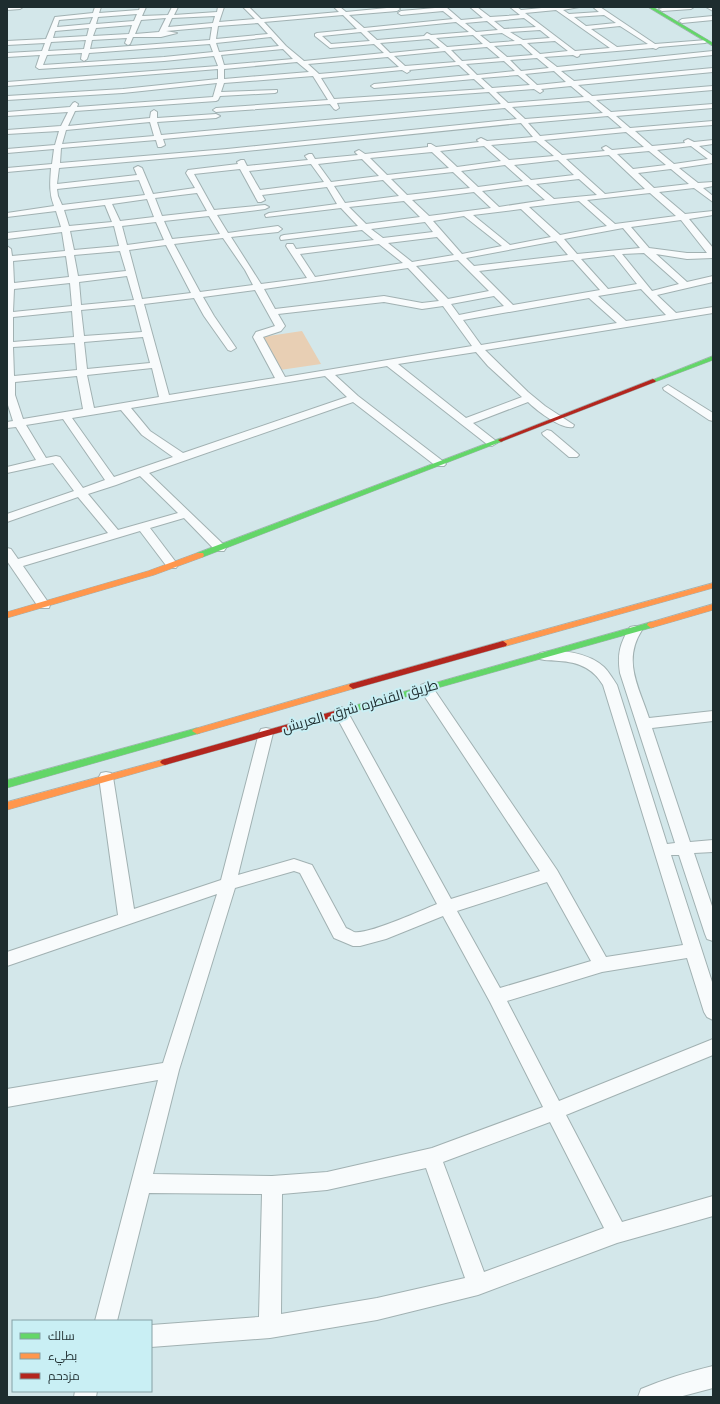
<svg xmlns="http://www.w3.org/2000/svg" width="720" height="1404" viewBox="0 0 720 1404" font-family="Helvetica,Cairo,sans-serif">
<rect width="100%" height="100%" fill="#d3e7ea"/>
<path fill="#e8cfb4" d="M302 331 321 364 280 370 262 337Z"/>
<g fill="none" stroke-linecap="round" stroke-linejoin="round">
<defs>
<path id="street" d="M7 7H23L20 9 7 10Z
M95 7H101L99 13 139 10 140 7H146L142 16 168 15 172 7H178L174 15 217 12 218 7H224L219 22 255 19 243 7H249L261 19 339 12 334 7H340L346 12 397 7 400 9 397 11 349 15 364 28 453 19 443 11 401 15 398 13 401 11 446 7 461 20 483 18 470 7H477L490 17 520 15 510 7H517L521 10 552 7H579L563 10 569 14 599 12 593 7H600L655 44 707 40V42L705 43 659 47 656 49 653 48 580 54 579 56 577 57 573 55 544 57 557 67 713 51V55L561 71 574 81 713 68V72L578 85 592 96 713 86V90L596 100 611 112 713 104V108L616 116 630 128 713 121V125L635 131 652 146 685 143 684 141 688 139 694 142 713 140V144L699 146 713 156V163L679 168 698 183 713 182V186L703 188 713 196V202L694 188 659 192 685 214 713 211V215L689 219 713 248V258L687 259 656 254 687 282 713 276V282L657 295 676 313 713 307V313L485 350 528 392 545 406 574 425 573 427C562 430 536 410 528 402L473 423 496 441 497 443 492 446 488 445 387 366 335 375 358 396 444 462 446 464 444 466H436L353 402 149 473 224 545 226 548 224 551H216L184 518 150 528 178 565 176 568H168L140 531 23 566 50 605 49 608H39L7 561V548L11 549 18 559 108 533 78 497 7 522V514L74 491 53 463 7 473V467L36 460 16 427 7 428V422L13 421 7 402V246L11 249 12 256 65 251 62 232 7 239V233L61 227 56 211 7 217V213L54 206C49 193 50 183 51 168L7 172V168L52 164 54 149 7 153V149L55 145 59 131 7 134V130L61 126 68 112 7 116V112L70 107 73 103 75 102 78 104 77 107 213 97 217 83 123 93 7 100V96L123 89 218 79V69L7 86V82L218 66 214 56 164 61 39 69 36 67 40 55 7 57V53L42 51 45 43 7 45V41L46 39 55 17 93 13ZM556 10 610 48 575 51 525 13ZM137 14 134 21 96 24 98 17ZM343 15 357 29 317 33 315 34V36L330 48 374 44 384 53 304 61 286 46 264 22ZM604 15 616 23 586 26 574 17ZM215 16 213 23 168 27 172 18ZM93 17 90 24 57 27 59 20ZM166 18 159 32 135 34 141 20ZM524 18 536 27 504 29 494 21ZM487 21 498 30 476 32 465 23ZM456 22 469 32 431 35 427 33 424 36 377 40 367 31ZM258 23 268 34 216 39 218 26ZM132 25 129 34 93 36 96 28ZM620 26 648 44 617 47 591 29ZM212 27 210 40 90 49 92 40 127 38 125 43 128 45 130 44 133 37H161L177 33 166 31ZM89 28 87 36 53 38 55 31ZM540 30 550 38 523 40 510 32ZM361 32 370 41 331 44 322 36ZM502 33 515 41 490 43 480 35ZM473 35 483 44 447 47 436 38ZM271 37 279 46 219 52 216 43ZM429 39 440 48 390 53 380 43ZM86 40 84 49 48 51 51 42ZM555 41 568 51 540 54 527 43ZM210 44 213 52 164 57 43 65 47 55 82 53 81 59 84 61 87 59 89 53ZM521 44 533 55 507 57 494 46ZM487 47 500 58 462 61 451 50ZM283 49 293 59 224 65 221 55ZM445 51 456 62 405 66 394 56ZM388 57 399 67 319 74 308 64ZM537 58 549 68 521 71 510 60ZM504 61 515 71 477 75 466 64ZM297 62 309 72 224 79V69ZM459 65 470 75 374 84 371 86 374 88 474 79 485 89 334 99 321 78 402 70 407 73 410 71 409 70ZM554 71 566 82 537 85 525 74ZM518 75 530 85 492 88 481 78ZM313 76 328 100 216 108 213 110 216 112 330 104 334 109 336 110 339 108 337 103 489 92 501 104 161 135 157 122 216 118 220 116 216 114 157 118V112L154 110 151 112 150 118 68 126 75 111 216 101 218 100 220 96 275 93 277 92V90L221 92 224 83ZM571 86 584 97 508 103 496 92 534 89 540 93 543 91 541 89ZM589 101 603 113 525 119 512 107ZM505 108 517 119 227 149 60 163 61 148 156 140 158 147H161L165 145 163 139ZM608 116 622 128 540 136 528 123ZM150 122 154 136 62 144 66 130ZM521 123 533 137 487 141 481 138 477 140 479 142 436 147 431 144H428V147L365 154 359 150 355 152 358 155 315 159 312 154H309L305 156 308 160 247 166 244 160H241L237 162 238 164 188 170 186 173 195 188 153 194 142 168 138 166 134 168 137 175 57 184 59 168 227 153ZM626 132 644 147 612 150 606 146 602 148 605 151 562 155 544 140ZM536 141 554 156 509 160 491 145ZM484 146 501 161 457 167 440 151ZM691 146 708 159 674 164 657 150ZM649 151 666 165 633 169 617 154ZM432 152 449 168 387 175 370 158ZM609 155 645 189 605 194 566 159ZM362 159 379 176 331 182 318 164ZM558 160 574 175 531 180 514 165ZM311 164 324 182 260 190 249 171ZM505 165 523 181 478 187 461 171ZM240 169 258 202H261L265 200 262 195 327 187 337 204 269 213 265 215 266 217 341 208 358 226 284 235 281 236 280 238 281 240 362 230 374 240 296 249 293 244H287L286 246 307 278 261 284 231 237 278 232 282 229 278 226 228 233 217 215 265 209 269 207 265 205 214 210 194 174ZM671 169 689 184 654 188 638 173ZM453 172 470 188 407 195 391 179ZM579 179 597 195 554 199 536 184ZM139 180 145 195 62 205 58 196 57 189ZM383 180 399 196 345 203 334 186ZM528 185 545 200 499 207 482 191ZM474 192 491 208 429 216 412 200ZM197 193 207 211 162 216 155 198ZM650 193 676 216 615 224 587 200ZM147 199 154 217 120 221 112 204ZM404 201 420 217 366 224 349 207ZM579 201 607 226 560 235 529 207ZM105 205 112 222 69 226 64 210ZM521 209 551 237 510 245 473 215ZM209 216 220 234 172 239 164 221ZM464 216 502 246 462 254 433 221ZM681 220 707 253H687L649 248 631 227ZM156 222 164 240 127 245 122 226ZM425 222 433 232 383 238 371 229ZM114 226 119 246 74 250 70 231ZM623 228 640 248 577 254 564 239ZM437 237 454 255 412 262 388 243ZM223 238 245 270 253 285 200 292 174 244ZM556 241 568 255 474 266 466 258ZM379 244 403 263 315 277 300 254ZM166 245 191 293 142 299 129 250ZM120 251 126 271 78 276 74 255ZM644 253 679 284 652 291 622 254ZM614 255 637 284 608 289 581 259ZM66 256 69 277 14 283 13 261ZM458 260 489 291 448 299 416 266ZM573 260 600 290 513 305 479 271ZM408 268 439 301 422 303 384 296 275 309 264 289ZM127 276 134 300 81 305 79 282ZM70 283 72 306 13 312 14 289ZM641 289 666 315 626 321 598 296ZM255 290 275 326 256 332 253 337 275 378 169 395 144 304 194 298 204 316 228 350 231 351 236 348 214 316 203 297ZM494 296 504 306 459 315 451 304ZM589 298 617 323 481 345 463 320ZM384 302 422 309 443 306 472 346 285 377 263 337 281 331 285 326 278 314ZM135 305 142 332 84 336 81 310ZM72 311 74 337 13 342V317ZM143 337 150 363 87 369 84 342ZM75 343 77 370 14 376 13 347ZM476 352 488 366 522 397 466 418 398 364ZM152 368 159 397 94 408 87 375ZM77 376 83 409 23 419 15 395V382ZM325 376 347 397 183 453 150 431 131 408ZM121 410 142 435 173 457 114 477 72 418ZM63 419 105 480 83 488 60 457 56 456 46 458 26 425ZM140 476 178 513 118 530 88 494 116 485Z
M666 7H694L691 9 662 11 659 9Z
M706 7H713V11Z
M713 16V20L682 23 679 21 682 19Z
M668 385 713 413V421L709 420 664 390 663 388Z
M547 430 551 431 577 453 579 455 577 457H569L543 435 542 433Z
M635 626 640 627 642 630C622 661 639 687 649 718L713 711V721L652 728 690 842 713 840V852L694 853 713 909V941L707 939 705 934 679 855H671L713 985V1020L707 1017 704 1012 687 958 602 972 507 1001 559 1101 713 1039V1055L566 1115 622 1222 713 1196V1216L617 1243 478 1295 377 1320 270 1338 151 1347V1325L259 1317 262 1194 149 1193 117 1321H95L158 1080 7 1107V1089L163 1063 217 894 7 966V952L118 915 99 777 101 773 106 772 111 773 113 777 134 909 221 880 259 733 261 729 266 728 271 729 273 733 238 875 294 859 312 865 346 928C349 929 352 931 354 932 368 935 422 910 437 904L334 712 336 709 341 707 346 709 451 899 540 871 419 688 421 685 426 683 431 685 557 870 606 957 683 945 603 685C593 668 578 662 559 661 552 660 546 661 540 659L538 656 540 653C559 648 589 653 604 667 609 672 613 679 617 685L667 844 675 843 620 673C617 654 620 643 630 627ZM294 871 300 873 334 938 353 946H360L386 939 443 916 490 1002 543 1107 432 1148 327 1172 272 1176 153 1174 179 1070 235 888ZM547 882 591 961 500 988 457 911ZM550 1122 604 1228 484 1272 443 1162ZM426 1168 465 1278 377 1298 281 1314 282 1194 327 1190Z
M713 1366V1388L679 1397H638L641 1389C665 1379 688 1372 713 1366Z
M75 1391H97L96 1397H74Z"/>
<path id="fast" d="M648 7H653L713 43V46Z
M713 356V360L655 382 650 381Z
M501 438 503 439V441L203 557H197L196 555 197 553Z
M651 622 655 625 654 627 338 716 333 713 335 711Z
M197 728 200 729 202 731 200 733 7 788V780Z"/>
<path id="slow" d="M197 553H203L204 555 203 557 154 575 7 618V612L148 571Z
M713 583V588L503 647 499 644 500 642Z
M713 604V610L651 628 647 625 648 623Z
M353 683 356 684 357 686 356 688 197 734 192 731 194 729Z
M165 759 168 760 170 762 168 764 7 810V802Z"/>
<path id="jam" d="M653 379 656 381 655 382 503 441 501 442 498 440Z
M503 641 507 644 506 646 353 689 349 686 350 684Z
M338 710 343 713 341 715 165 765 162 764 160 762 162 760 165 759Z"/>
</defs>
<use href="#street" stroke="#a1b1b2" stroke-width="2"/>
<use href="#fast" stroke="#a1b1b2" stroke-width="1"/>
<use href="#slow" stroke="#a1b1b2" stroke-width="1"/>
<use href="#jam" stroke="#a1b1b2" stroke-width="1"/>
<use href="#street" fill="#f8fbfc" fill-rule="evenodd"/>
<use href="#fast" fill="#63d668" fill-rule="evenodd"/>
<use href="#slow" fill="#ff974d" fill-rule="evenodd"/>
<use href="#jam" fill="#b3261e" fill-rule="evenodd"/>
</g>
<g text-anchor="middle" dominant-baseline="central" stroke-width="4" stroke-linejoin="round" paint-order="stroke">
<g font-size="14" fill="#1e2d2f" stroke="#c9eff4">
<text transform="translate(360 706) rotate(-16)">طريق القنطره شرق, العريش</text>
</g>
</g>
<rect width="720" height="1404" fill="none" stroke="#1e2d2f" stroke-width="16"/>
<rect x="12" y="1320" width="140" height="72" fill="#c9eff4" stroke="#85a1a5"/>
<rect x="20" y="1333" width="20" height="6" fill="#63d668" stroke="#85a1a5"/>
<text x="48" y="1340" font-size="12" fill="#1e2d2f">سالك</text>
<rect x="20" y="1353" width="20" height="6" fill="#ff974d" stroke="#85a1a5"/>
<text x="48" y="1360" font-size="12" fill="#1e2d2f">بطيء</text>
<rect x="20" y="1373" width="20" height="6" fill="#b3261e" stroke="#85a1a5"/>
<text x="48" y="1380" font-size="12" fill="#1e2d2f">مزدحم</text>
</svg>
